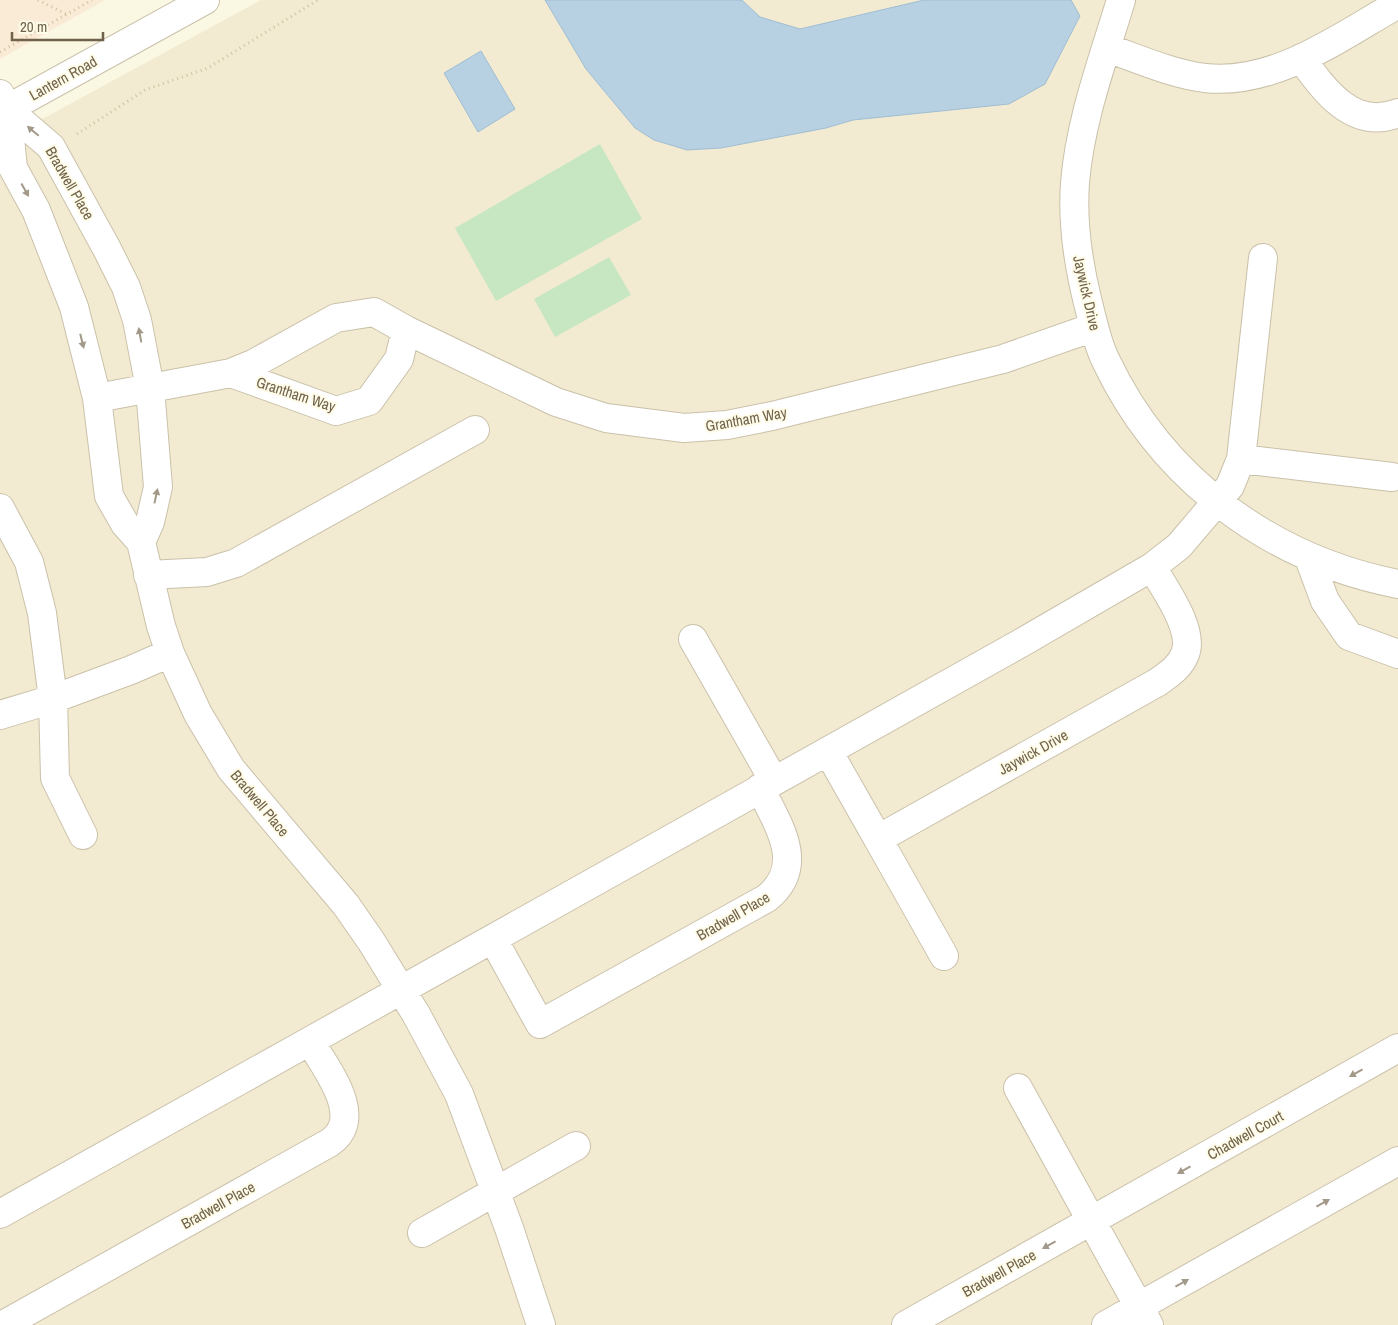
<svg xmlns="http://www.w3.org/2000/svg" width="1398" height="1325" viewBox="0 0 1398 1325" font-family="'Archivo Narrow',sans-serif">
<rect width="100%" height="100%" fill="#faf7e2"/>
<path fill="#f2ebd1" d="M261 0H1398V1325H0V142Z"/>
<path fill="#faebd6" d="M0 0H105L0 59Z"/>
<path fill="#c7e7c2" d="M600 144 642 219 496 301 455 228Z
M609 257 631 295 555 337 534 299Z"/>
<path fill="#b8d1e2" stroke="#9fbdd3" d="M545 0H742L760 17 800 29 924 0H1071L1080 16 1045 84 1009 104 853 120 826 128 721 148 687 150 654 140 635 128 586 69Z
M481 51 515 109 478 132 444 73Z"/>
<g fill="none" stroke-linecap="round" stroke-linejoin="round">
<defs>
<path id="minor" d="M1121 0C1103 60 1080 120 1075 183 1072 224 1078 263 1088 303 1093 322 1097 343 1106 361 1162 479 1270 559 1398 584
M1107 48C1139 59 1172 74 1205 78 1275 86 1341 36 1398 4
M1301 58C1324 90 1353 131 1398 113
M0 94 7 109 13 168 36 210 74 307 97 398 109 496 125 524 141 542 161 626 170 653 198 714 231 769 346 905 371 941 416 1014 459 1094 509 1228 541 1325
M7 109 51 147 107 249 126 287 137 320 150 388 158 487 150 522 141 542
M0 113 205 0
M231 373 336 411 369 401 399 359 406 330
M97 398 231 373 253 364 336 318 374 312 406 330 556 402 606 418 684 428 727 425 772 416 1003 359 1094 327
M1241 459 1392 477
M0 508 29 562 42 613 53 699 55 778 83 835
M1309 558 1325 601 1349 636 1398 654
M148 575 207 572 236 563 475 430
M693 639 774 781
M0 715 53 699 131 670 170 653
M828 751 878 839 1158 682C1169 674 1180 667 1185 654 1195 630 1164 588 1152 567
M878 839 944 956
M493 939 540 1024 767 898C807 865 778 825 760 788
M310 1041 1021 643 1152 567 1179 546 1230 486 1241 459 1263 258
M1018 1088 1149 1325
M0 1214 310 1041C325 1068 367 1118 329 1143L3 1325
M422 1233 576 1146
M906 1325 1398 1048
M1106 1325 1398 1161"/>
</defs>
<use href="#minor" stroke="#cac1aa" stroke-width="30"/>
<path stroke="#d2c19f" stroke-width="3" stroke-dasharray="1 4" stroke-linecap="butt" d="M38 0 66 14
M0 52 92 0
M77 134 145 90 208 68 318 0"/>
<use href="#minor" stroke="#fff" stroke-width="28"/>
</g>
<defs><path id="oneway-solid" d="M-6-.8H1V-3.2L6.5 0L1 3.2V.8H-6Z" transform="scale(1.25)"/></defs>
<g fill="#a29989">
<use href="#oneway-solid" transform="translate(33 131) rotate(-140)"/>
<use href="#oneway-solid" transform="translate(25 190) rotate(61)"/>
<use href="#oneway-solid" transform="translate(140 335) rotate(-100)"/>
<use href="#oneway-solid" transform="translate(82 341) rotate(76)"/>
<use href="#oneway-solid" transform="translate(156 496) rotate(-78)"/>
<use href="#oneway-solid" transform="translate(1356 1073) rotate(151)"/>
<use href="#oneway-solid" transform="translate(1184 1170) rotate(151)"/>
<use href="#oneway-solid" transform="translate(1323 1203) rotate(-29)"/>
<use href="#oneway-solid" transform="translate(1049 1245) rotate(151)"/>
<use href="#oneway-solid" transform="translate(1182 1283) rotate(-29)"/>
</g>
<g text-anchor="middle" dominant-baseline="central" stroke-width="4" stroke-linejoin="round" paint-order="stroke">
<g font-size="15" fill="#70624a" stroke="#fefbe8">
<text transform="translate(63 78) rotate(-29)">Lantern Road</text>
<text transform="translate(70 183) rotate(60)">Bradwell Place</text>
<text transform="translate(1087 293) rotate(77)">Jaywick Drive</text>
<text transform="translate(296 394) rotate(18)">Grantham Way</text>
<text transform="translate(746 419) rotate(-10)">Grantham Way</text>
<text transform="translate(1033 752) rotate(-29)">Jaywick Drive</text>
<text transform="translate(260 803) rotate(50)">Bradwell Place</text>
<text transform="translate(733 916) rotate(-30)">Bradwell Place</text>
<text transform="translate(1245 1135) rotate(-29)">Chadwell Court</text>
<text transform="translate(218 1205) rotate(-29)">Bradwell Place</text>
<text transform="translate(999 1273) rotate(-29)">Bradwell Place</text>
</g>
</g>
<path d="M12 32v8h91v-8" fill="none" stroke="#70624a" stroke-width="2.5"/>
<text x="20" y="32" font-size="15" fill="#70624a" stroke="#fefbe8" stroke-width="4" paint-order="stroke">20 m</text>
</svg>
